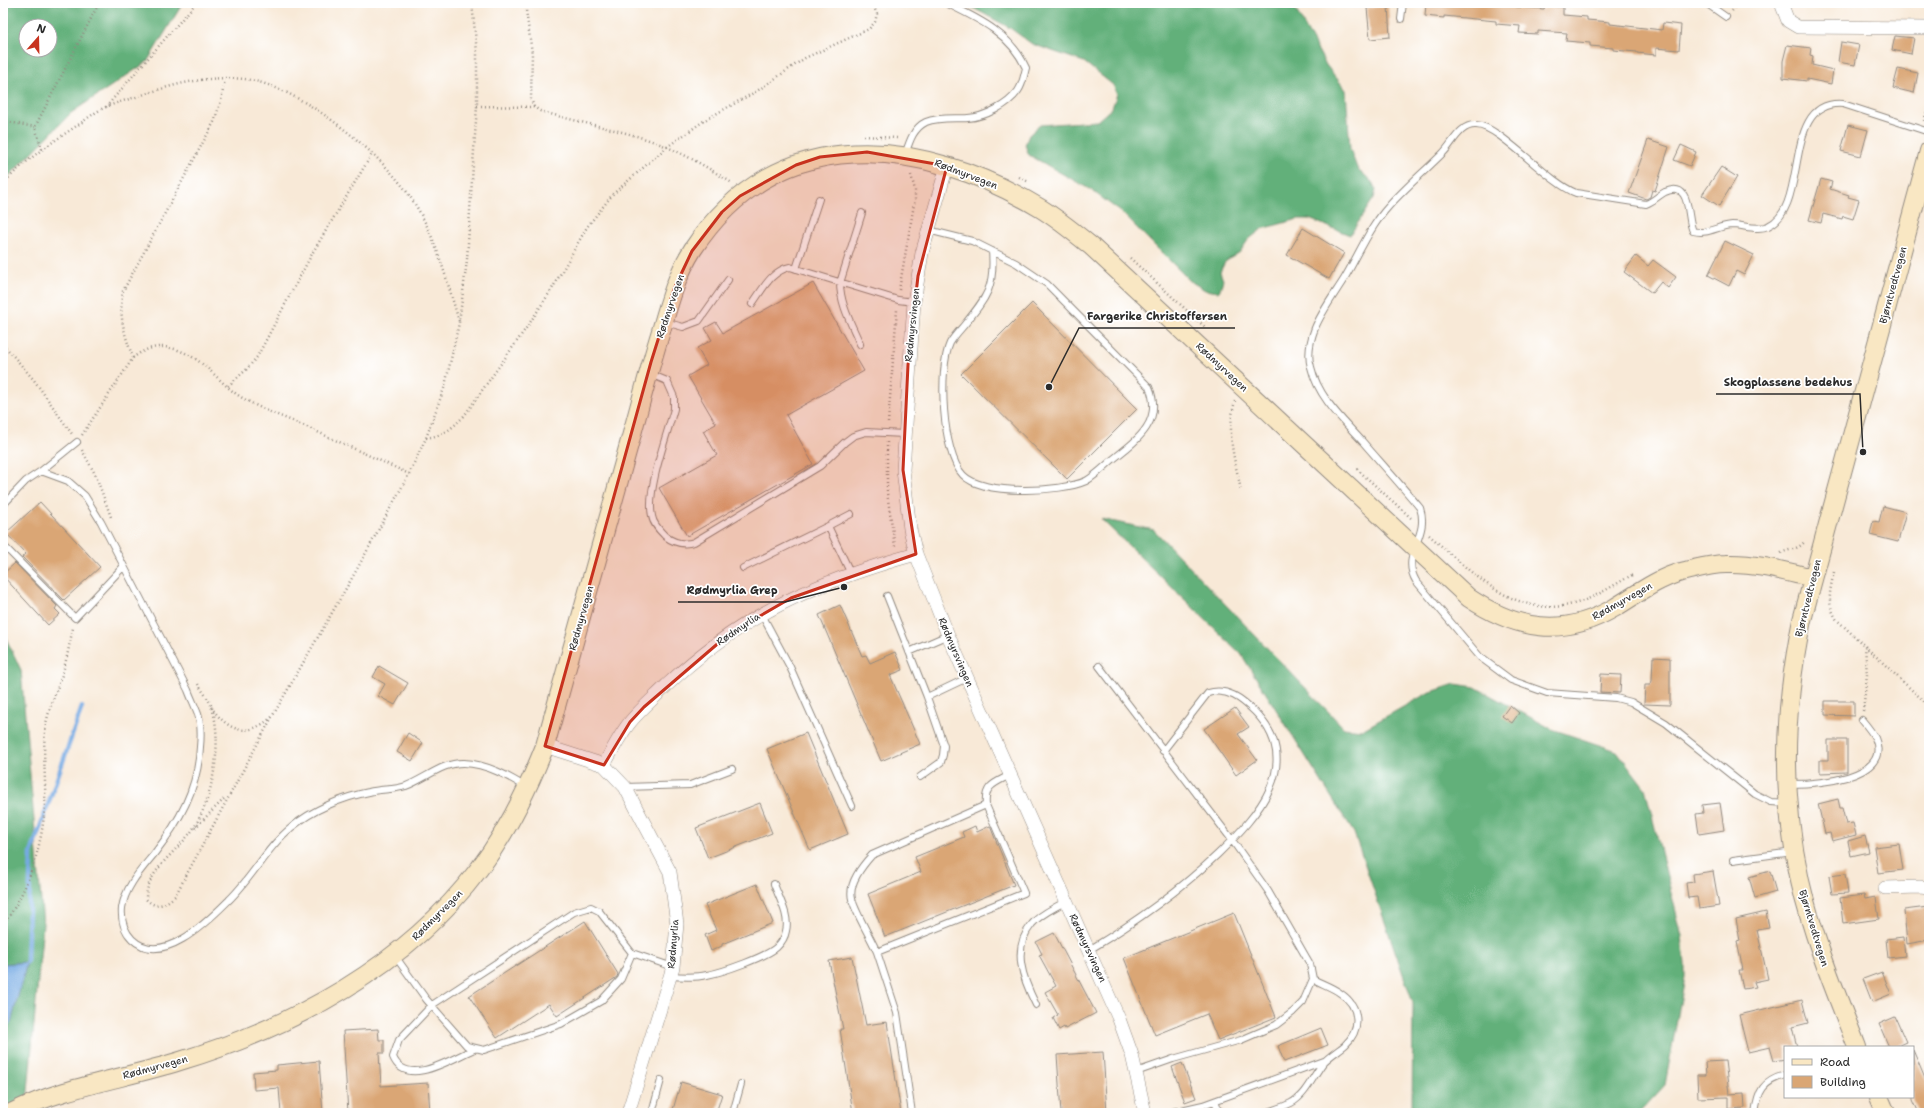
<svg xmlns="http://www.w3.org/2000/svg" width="1932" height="1116" viewBox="0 0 1932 1116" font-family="'Shantell Sans',sans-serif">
<rect width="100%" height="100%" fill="#fff"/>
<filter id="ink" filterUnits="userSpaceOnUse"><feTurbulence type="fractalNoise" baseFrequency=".025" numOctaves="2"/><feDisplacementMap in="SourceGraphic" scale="8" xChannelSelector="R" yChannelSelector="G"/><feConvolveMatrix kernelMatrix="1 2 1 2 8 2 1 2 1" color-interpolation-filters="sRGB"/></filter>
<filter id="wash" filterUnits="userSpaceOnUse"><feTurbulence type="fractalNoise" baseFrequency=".012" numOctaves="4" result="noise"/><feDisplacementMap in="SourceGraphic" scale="16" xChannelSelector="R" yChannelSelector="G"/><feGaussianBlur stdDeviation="0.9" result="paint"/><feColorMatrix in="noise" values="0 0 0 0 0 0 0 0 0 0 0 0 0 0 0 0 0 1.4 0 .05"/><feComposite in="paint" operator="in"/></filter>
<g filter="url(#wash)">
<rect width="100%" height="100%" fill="#f8e9d7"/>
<path fill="#62b07a" stroke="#466e52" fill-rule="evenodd" d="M3 3H183L147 62 71 113 8 177 3 189ZM26 26H50V50H26Z
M964 3H1292L1326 65 1346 90 1350 149 1357 168 1372 182 1376 190 1374 198 1350 235 1309 219H1298L1262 229 1248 240 1240 252 1225 262 1220 272 1223 280 1219 292 1205 290 1190 281 1121 212 1091 190 1029 155 1025 145 1029 135 1040 125 1097 121 1112 108 1117 94 1113 85 1084 62 1032 44 1010 28Z
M1101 519 1154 530 1344 728 1362 730 1428 693 1455 684 1475 687 1552 729 1617 751 1645 788 1682 936 1685 964V977L1665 1085 1639 1113H1412L1413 1003 1354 833 1241 654Z
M3 632 21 670 43 924 26 1113H3V1031L11 1023 26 962 3 964Z"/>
<path fill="#76aae3" stroke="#506a87" d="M27 962 11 1023 3 1031V964Z"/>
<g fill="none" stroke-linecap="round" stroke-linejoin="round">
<path stroke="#76aae3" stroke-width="4.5" d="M27 962 31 853 82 707"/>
</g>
<g id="blocks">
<path fill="#daa674" d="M1426 3H1516V7L1544 9 1545 6 1563 7V15L1587 17V20L1610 22V24L1662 30 1663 23 1681 25 1679 50 1656 48V55L1637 53V52L1613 50V48L1590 46V43L1566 41 1567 33 1538 31V34L1519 33 1520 26 1496 24V21L1444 16V18L1425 16Z
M1388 6 1390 37 1370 39 1367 8Z
M1895 36 1914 38 1911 54 1892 50Z
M1841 42 1859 45 1855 65 1838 62Z
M1787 45 1811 48 1810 55 1813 56 1812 65 1833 70 1831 84 1807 79V81L1783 78V61Z
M1898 69 1918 73 1914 93 1893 88Z
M1848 125 1868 130 1861 156 1841 151Z
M1648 140 1669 147 1655 191 1652 190 1650 197 1646 199 1629 193Z
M1681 145 1696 152 1690 166 1674 160Z
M1721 167 1737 177 1719 206 1702 195Z
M1821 179 1832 182 1830 189 1849 195 1848 197 1859 200 1853 219 1843 216 1842 219 1823 214 1821 223 1809 220Z
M1303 228 1344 253 1329 279 1287 255Z
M1725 241 1754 255 1744 275 1736 271 1729 286 1708 275Z
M1636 256 1648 266 1653 260 1676 277 1668 288 1661 282 1652 293 1624 272Z
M813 283 864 371 786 415 813 464 687 536 659 488 717 455 703 431 716 424 688 376 707 365 697 348 712 340 705 328 716 322 723 333Z
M1032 303 1137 409 1067 479 961 374Z
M40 502 100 567 64 600 22 557 26 554 6 533Z
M1883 506 1906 512 1898 542 1870 535 1873 521 1879 522Z
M15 563 57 606 55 609 60 614 48 625 3 576V574Z
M840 605 862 656 866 655 870 663 895 652 903 670 890 675 920 744 881 761 819 615Z
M1653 657 1670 658V705L1644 704 1645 685H1650L1652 681Z
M379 666 408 683 395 705 378 696 385 684 373 677Z
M1601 674 1621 675 1620 693 1600 692Z
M1825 701H1854V716L1825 715Z
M1510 705 1519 713 1512 723 1502 716Z
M1235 708 1249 727 1238 734 1257 760 1236 775 1204 729Z
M408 733 423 743 412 761 397 752Z
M806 733 848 834 810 850 767 749Z
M1828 740H1847V772L1820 773V760H1828Z
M1838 799 1840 808H1842L1846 824 1853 823 1856 835 1832 841 1830 833 1825 834 1818 804Z
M760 803 772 833 708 858 696 828Z
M1720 803 1724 830 1699 834 1696 814 1703 813 1702 805Z
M975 826 977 832 990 826 1014 885 885 937 868 894 921 872 915 857 964 837 962 832Z
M1865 836 1869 852 1851 856 1848 841Z
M1899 844 1903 870 1878 873 1874 847Z
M1713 871 1719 906 1699 909 1697 897 1688 898 1686 883 1694 882 1693 874Z
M1770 871 1776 892 1755 898 1749 877Z
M1845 874 1848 893 1832 894 1829 876Z
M757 884 773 923 722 944V946L711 951 705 935 716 930 705 905Z
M1864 895 1865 899 1876 897 1879 919 1843 924 1840 898Z
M1928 907 1929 940 1907 944 1904 910Z
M1766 912 1769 928 1757 930 1768 979 1754 982 1756 987 1743 989 1739 970H1743L1737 942 1740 941 1736 919Z
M1234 913 1276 1017 1218 1040 1207 1014 1155 1035 1124 958Z
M585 921 618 974 617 977 557 1016 549 1004 497 1038 469 996Z
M1054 933 1096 1013 1065 1029 1064 1027 1059 1030 1053 1018 1058 1015 1045 992 1056 986 1039 955 1042 954 1036 942Z
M1903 937 1905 956 1888 958 1886 939Z
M852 957 866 1025 887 1022 901 1113H853L840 1029H843L829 961Z
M1882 972 1891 994 1872 1002 1863 979Z
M1802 1000 1808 1023 1792 1027 1797 1047H1785V1059L1774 1061 1770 1047 1748 1052 1739 1015Z
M1895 1017 1906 1042 1895 1047H1889L1879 1024Z
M1321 1028 1328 1045 1284 1062 1278 1046Z
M378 1029 379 1040H384V1053H379L381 1086 428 1083 430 1113H348L343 1031Z
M1913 1050 1929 1088V1113H1919L1913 1100Z
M1103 1052 1107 1113H1061L1057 1055Z
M319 1061 323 1113H281L279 1088 254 1090 253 1072 277 1070V1065Z
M1725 1061 1729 1094 1744 1093 1745 1108 1728 1109V1097L1698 1098 1697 1075H1706L1705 1062Z
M1182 1063 1196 1098 1185 1102 1172 1067Z
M681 1082 722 1094 716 1113H672Z"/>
</g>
</g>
<g filter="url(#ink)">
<use href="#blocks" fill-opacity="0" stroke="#928a81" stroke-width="1"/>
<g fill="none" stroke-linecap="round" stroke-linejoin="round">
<defs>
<path id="lane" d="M1706 3 1726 17
M1401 19 1403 3
M905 155C909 143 913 128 926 122 938 117 955 119 968 118 985 117 1008 105 1018 91 1023 84 1024 75 1026 68 1010 33 979 19 946 3
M928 230 972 241 1016 263 1047 284 1149 387C1164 422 1136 441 1112 460 1104 467 1095 476 1086 481 1061 492 983 496 963 475 942 453 938 369 950 343 954 336 960 330 965 324 987 297 995 287 992 251
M796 269 819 199
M752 304C763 289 771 271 790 267L898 300 914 302
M665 322 683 327 699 321 728 280
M860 344C852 325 840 304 840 283L862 213
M650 374 667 381 674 397V409C667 435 646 491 652 516 653 524 660 531 665 536 674 543 684 545 694 542L820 466 845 442 853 436 866 432 904 434
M77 442 41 471 68 481 85 496 101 522 188 690C191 698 195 706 198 714 201 724 201 737 200 747 198 789 179 822 154 854 141 870 125 887 122 908 121 919 124 931 132 939 162 968 208 921 229 900 252 878 267 847 292 827 312 810 343 797 369 792 381 789 394 790 406 786 425 779 443 762 464 763 487 764 508 776 526 787
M3 505 26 481 41 471
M828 526 851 514
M3 545 75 618 123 567
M743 568 828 526 851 574
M887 596 927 697 944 746 943 755 941 762 920 777
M761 613 790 667 852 806
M909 652 948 635
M1099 666 1232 840 1268 891 1310 964 1313 979 1303 1002 1293 1012 1276 1025 1241 1040 1173 1059 1136 1072
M927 697 967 678
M1789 784C1813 784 1893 780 1875 738 1872 732 1867 726 1862 720
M625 787 690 785 732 769
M1787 803 1771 802 1755 794 1666 723 1631 702 1616 698 1547 693 1511 680 1480 657 1416 581C1400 554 1430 537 1420 508 1401 485 1381 463 1362 441 1342 419 1318 397 1311 367 1307 354 1310 341 1315 328 1322 311 1334 295 1344 279 1359 254 1369 228 1389 206 1405 188 1425 171 1443 153 1453 143 1460 124 1476 125 1499 125 1547 182 1576 193L1646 204C1654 201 1659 195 1665 192 1693 180 1686 219 1693 231 1708 235 1717 226 1732 225 1743 225 1758 231 1768 226 1811 207 1780 99 1843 104L1929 132
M986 805 1024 893 877 952C871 938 855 912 852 899 848 883 862 866 872 855L986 805C984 785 995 783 1010 775
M1733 860 1793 852
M1089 950C1136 922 1178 892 1218 854 1256 817 1306 764 1255 712 1242 699 1227 687 1208 693L1163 751
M877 952 897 1013 912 1113
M632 953 673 967
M395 956 426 999 467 1046 484 1050 561 1024 601 1001 621 979 632 953 599 911 591 907 574 912 432 1005 399 1040 393 1057C406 1089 453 1058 474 1049
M670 976C682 977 694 978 707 975 723 972 766 957 777 947 782 942 785 937 786 931 790 916 779 898 774 884
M1036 1005C1023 979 1011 949 1032 924 1040 914 1055 908 1066 901
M1215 1101 1220 1113
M538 1113H547
M652 1113 661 1080
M733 1113 741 1084
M1168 1113 1203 1105 1324 1061
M1265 1113C1273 1110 1283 1107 1291 1103 1306 1095 1313 1076 1323 1063 1329 1056 1338 1051 1345 1045 1362 1029 1360 1006 1340 993 1332 987 1322 984 1313 979
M1755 1113C1758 1091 1763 1081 1785 1075"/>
<path id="street" d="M1781 3 1788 21 1798 27 1929 28
M947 166 922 253 914 302 903 470 910 529 916 554 948 635 1119 1019 1132 1055 1145 1113
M545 746 604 765
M1885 888 1920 887 1929 888
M628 1113 673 967 677 924 670 872 625 787 604 765C612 751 620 734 631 721 642 708 655 697 667 685 742 614 818 581 916 554"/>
<path id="secondary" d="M1857 1047C1836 993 1813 938 1800 881 1781 796 1784 706 1802 620L1929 151
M1879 1097 1886 1113
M11 1113C65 1086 123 1079 180 1061 295 1026 406 966 479 869 508 831 528 789 545 746 575 640 604 535 633 430 642 397 651 363 661 331 669 303 677 274 693 249 778 120 922 137 1040 208 1058 219 1075 233 1091 246L1469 598C1517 630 1563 638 1614 608 1636 595 1656 579 1681 572 1695 569 1711 564 1726 564 1755 563 1784 571 1813 578"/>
</defs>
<use href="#lane" stroke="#928a81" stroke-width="8"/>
<use href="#street" stroke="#928a81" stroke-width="14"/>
<use href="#secondary" stroke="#928a81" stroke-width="20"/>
<path stroke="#928a81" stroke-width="2.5" stroke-dasharray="1 3" stroke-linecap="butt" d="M525 3 532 53 531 99 534 107 540 111 554 115C583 123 614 129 643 138 675 148 704 165 732 183
M1763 3 1768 5
M1732 11 1736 6 1745 3
M477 106 534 107
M106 107 196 3
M3 121 35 127
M1924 121 1929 104
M864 136 897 138
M42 149 35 127 99 3
M1019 177 1029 182
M3 184C25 160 51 143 78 125 87 119 96 111 106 107 116 103 126 100 136 97 171 85 206 75 244 79 298 85 382 153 411 198 436 235 446 279 459 321
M1130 258 1206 328
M899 290 915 199V190L911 175
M3 344 34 380 72 434
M133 358C125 336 118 315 123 291L214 122 221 101 225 79
M228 386 246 370 257 357 313 252 372 154
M1235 401C1226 434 1234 457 1241 490
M888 423 897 310
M82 435 133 358C146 347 161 344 178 350 208 361 220 386 246 400 265 411 286 418 307 427 341 443 375 458 409 474
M426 438C445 435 451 429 464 416L527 327 552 289 587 227 613 194 667 147 705 120 757 91 805 58 869 29 875 22 877 14 872 3
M887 442V493L895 546
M82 450 96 476 111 517
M1357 469 1411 518
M1429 535C1472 572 1515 621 1577 603 1596 597 1614 585 1632 575
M1781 553C1788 549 1799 550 1805 541
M1834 572C1830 590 1826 603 1837 620L1929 706
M198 684C202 691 208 698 211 705 224 740 213 802 191 832 176 852 146 872 146 899 156 910 166 904 175 896L272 717
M211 707C229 732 247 738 272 717L356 571 409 474 426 438 445 386 459 323 467 260 471 195 477 106V52L472 3
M1863 711 1867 675 1865 646
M195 828 226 797
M3 925C28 891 43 845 45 803 46 777 42 750 46 724 49 709 55 695 60 681 66 664 69 646 73 628"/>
<use href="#lane" stroke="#fff" stroke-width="6"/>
<use href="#street" stroke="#fff" stroke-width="13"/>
<use href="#secondary" stroke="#f9e7c3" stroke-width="18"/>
</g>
</g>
<path fill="#c8321e" fill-opacity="0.2" stroke="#c8321e" stroke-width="3" stroke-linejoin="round" d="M867 152 947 166 918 276 908 365 903 470 916 554 791 598 729 634 644 707 630 722 604 765 545 746 651 362 674 289 692 251 722 212 740 196 796 165 820 157Z"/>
<g text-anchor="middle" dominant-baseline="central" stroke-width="3.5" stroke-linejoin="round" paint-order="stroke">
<g font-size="10" fill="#2b2b2b" stroke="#fff">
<text transform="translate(966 174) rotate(21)">Rødmyrvegen</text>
<text transform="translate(1893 285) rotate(-75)">Bjørntvedtvegen</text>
<text transform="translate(670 306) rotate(-71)">Rødmyrvegen</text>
<text transform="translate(912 325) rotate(-84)">Rødmyrsvingen</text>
<text transform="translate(1222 367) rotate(43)">Rødmyrvegen</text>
<text transform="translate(1808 598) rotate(-76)">Bjørntvedtvegen</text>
<text transform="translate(1622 601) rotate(-29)">Rødmyrvegen</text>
<text transform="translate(581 618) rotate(-74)">Rødmyrvegen</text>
<text transform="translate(738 629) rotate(-34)">Rødmyrlia</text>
<text transform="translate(956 652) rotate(67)">Rødmyrsvingen</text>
<text transform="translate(437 915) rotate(-45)">Rødmyrvegen</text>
<text transform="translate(1814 928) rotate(73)">Bjørntvedtvegen</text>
<text transform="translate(673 944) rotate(-85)">Rødmyrlia</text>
<text transform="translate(1088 948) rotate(65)">Rødmyrsvingen</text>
<text transform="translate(155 1067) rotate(-15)">Rødmyrvegen</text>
</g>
</g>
<path fill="none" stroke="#2b2b2b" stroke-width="1.5" d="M1049 387L1079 328H1235M1863 452L1860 394H1716M844 587L785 602H678"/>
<g fill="#2b2b2b" stroke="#fff" stroke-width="1.5">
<circle cx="1049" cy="387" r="4"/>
<circle cx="1863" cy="452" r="4"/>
<circle cx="844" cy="587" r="4"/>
</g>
<g font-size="11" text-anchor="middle" font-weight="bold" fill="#2b2b2b" stroke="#fff" stroke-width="3.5" stroke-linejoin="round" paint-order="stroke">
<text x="1157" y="320">Fargerike Christoffersen</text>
<text x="1788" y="386">Skogplassene bedehus</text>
<text x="732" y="594">Rødmyrlia Grep</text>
</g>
<rect width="1932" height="1116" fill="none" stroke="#fff" stroke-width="16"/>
<rect x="1784" y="1046" width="130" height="52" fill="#ffffff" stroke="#aaaaaa"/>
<rect x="1792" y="1059" width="20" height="6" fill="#f9e7c3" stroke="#aaaaaa"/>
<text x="1820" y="1066" font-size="12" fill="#2b2b2b">Road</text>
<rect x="1792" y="1076" width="20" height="12" fill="#daa674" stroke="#aaaaaa"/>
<text x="1820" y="1086" font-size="12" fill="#2b2b2b">Building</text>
<g transform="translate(38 38) rotate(20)"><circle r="19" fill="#ffffff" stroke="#aaaaaa"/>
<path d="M0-3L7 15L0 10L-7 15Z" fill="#c8321e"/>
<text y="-6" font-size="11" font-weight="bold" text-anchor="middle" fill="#2b2b2b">N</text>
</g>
</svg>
